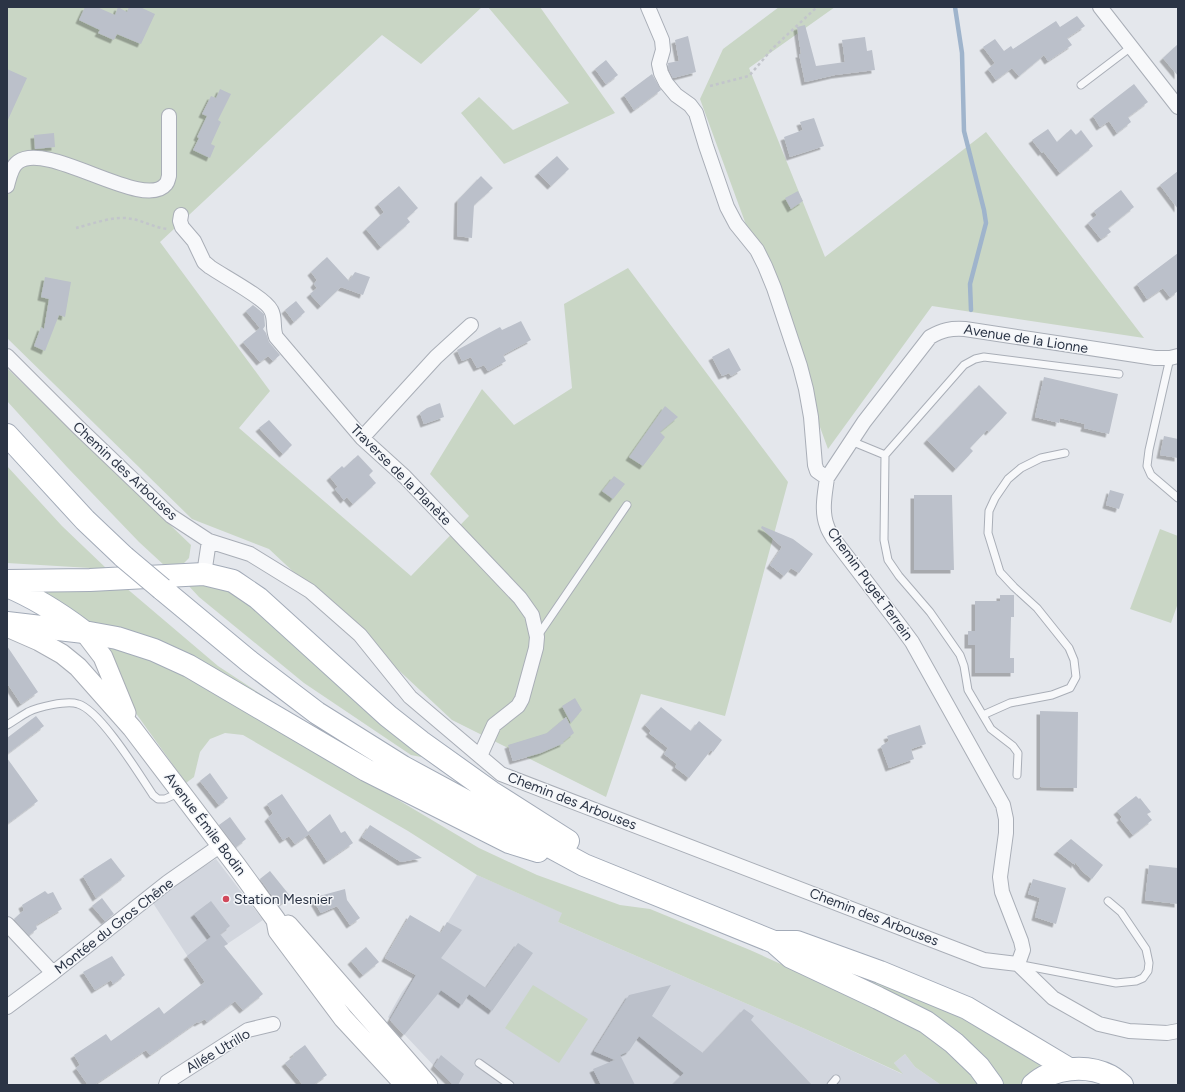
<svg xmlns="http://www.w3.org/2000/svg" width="1185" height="1092" viewBox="0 0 1185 1092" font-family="Figtree,sans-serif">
<defs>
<filter id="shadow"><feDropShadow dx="-3.5" dy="3.5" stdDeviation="0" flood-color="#0004"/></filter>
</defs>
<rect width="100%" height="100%" fill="#e4e7ec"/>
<path fill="#d2d6de" d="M216 859 263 920 194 966 151 900 185 878Z
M477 875 563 913 558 922 805 1029 902 1074 894 1063 905 1054 915 1067 941 1085H452L388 1017 402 992 417 972Z"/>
<path fill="#c9d6c5" d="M7 7H482L421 64 382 35 160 242 270 391 239 428 411 576 469 516 430 474 482 389 514 425 572 388 564 304 628 268 788 482 725 716 641 694 606 797 452 720 269 549 192 519 7 338Z
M488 7H540L615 113 504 164 461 113 479 97 513 130 569 103Z
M779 7H835L749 68 825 257 986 132 1144 338 932 306 828 449 700 99 723 49Z
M7 368 191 545 189 558 184 563 165 566 139 542 67 467 7 401Z
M7 466 62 526 107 569 7 563Z
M1160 529 1178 536V603L1171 623 1130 609Z
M199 582 238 592 418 749 421 757 411 755 304 683 199 597 187 584Z
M25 585 125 587 218 666 271 701 273 705 85 625Z
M106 646 149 659 186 677 321 754 479 848 537 875 620 905 650 909 750 950 906 1021 939 1041 982 1085H941L915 1067 905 1054 894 1063 903 1074 805 1029 558 922 562 913 477 875 408 831 243 735 225 733 210 739 200 752 194 777 186 783 135 712Z
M826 962 942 1007 990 1030 1044 1065 1033 1073 1021 1085H1002Z
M533 985 588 1019 559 1063 505 1028Z"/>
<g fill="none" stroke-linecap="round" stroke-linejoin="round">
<path stroke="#9fb4cc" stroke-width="4.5" d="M955 7 962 53 964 131 984 210 986 223 970 284 971 310"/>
</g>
<path fill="#bbc0ca" filter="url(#shadow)" d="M85 7H97L115 15 118 7 127 12 129 7H140L155 14 141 44 117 34 114 40 98 33 100 30 79 20Z
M1077 16 1085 26 1067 38 1072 45 1048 61 1044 55 1019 76 1012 68 996 80 988 69 995 63 983 47 995 39 1004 51 1011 46 1013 49 1056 21 1060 27Z
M805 25 816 66 845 62 842 40 865 37 867 51 872 50 875 70 835 75 805 82 799 54H801L797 27Z
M688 36 696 72 673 78 669 70 668 64V63L679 61 675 40Z
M1178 44V76L1163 58Z
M606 60 618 75 606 84 595 69Z
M7 69 27 78 7 122Z
M652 74 661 90 634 110 624 95Z
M1134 84 1148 102 1128 117 1131 122 1117 133 1109 121 1100 127 1093 116Z
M220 89 231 94 218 120 221 122 211 144 215 146 210 158 193 150 199 138 197 137 207 116 202 114 211 96 216 98Z
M814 118 824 146 790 157 784 137 803 130 800 122Z
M1048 129 1057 142 1071 129 1076 135 1081 130 1093 146 1060 173 1043 151 1042 153 1032 140Z
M54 133 55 147 35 149 34 135Z
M557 156 569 169 551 186 538 173Z
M1178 171V209L1160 185Z
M481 176 493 188 474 205 472 238 457 236 458 200Z
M399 186 418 208 407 218 410 222 381 247 366 229 384 212 378 204Z
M1121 190 1134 207 1108 228 1111 232 1101 239 1088 223 1097 215 1094 211Z
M798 191 803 201 791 209 785 198Z
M1178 253V291L1170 297 1163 288 1147 299 1137 284Z
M327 257 349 281 355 272 370 277 363 295 341 287 321 306 310 294 317 288 314 284 317 280 311 272Z
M45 277 71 282 65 317 59 315 45 351 34 346 41 327 44 329 49 299 41 297Z
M296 301 305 312 294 322 285 310Z
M253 305 264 314 265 326 263 329 266 333 269 342 280 355 273 361 268 356 260 362 243 342 260 328 246 311Z
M521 321 531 340 503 355 506 361 488 371 484 365 477 368 471 357 462 361 457 350 500 327 502 330Z
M729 348 741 370 731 376 729 373 722 376 712 357Z
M1044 377 1118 394 1109 434 1084 428 1085 424 1060 418 1059 423 1035 417Z
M979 385 1007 413 989 432 987 430 970 448 973 451 956 469 927 440Z
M440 403 444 417 424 424 420 413 427 408Z
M665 406 678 417 660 432 665 437 643 466 629 457Z
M269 420 292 445 283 454 259 428Z
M1164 436 1178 439V458L1160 455Z
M358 455 373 471 369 475 376 483 353 504 347 497 344 500 335 489 338 487 330 477 342 466 344 468Z
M614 476 625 484 613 499 602 491Z
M1110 490 1124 494 1119 509 1106 505Z
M914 495H952L954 570H914Z
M762 526 793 539 813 554 799 573 791 568 784 576 770 565 782 547 761 528Z
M1000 595H1014V617H1011L1010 658H1014V673H975V645H968V631H975V601H1000Z
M7 646 38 692 21 704 7 683Z
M575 698 582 710 571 723 562 706Z
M661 707 691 731 699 721 722 740 713 752 711 750 689 778 675 767 677 764 664 754 668 748 649 733 651 731 645 725Z
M1040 711 1078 712 1077 788 1040 787Z
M36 716 44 726 7 754V738Z
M566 717 574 733 563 742 564 743 541 753 513 761 508 745 547 733Z
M920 725 926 744 911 749 914 759 889 768 881 746 889 741 887 736Z
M7 758 38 801 7 824Z
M210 773 228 798 219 805 200 781Z
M282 794 308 832 330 814 341 833 345 831 353 843 327 861 309 834 295 844 289 836 283 840 268 818 273 813 267 804Z
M1136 796 1139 799 1140 798 1151 812 1147 814 1152 820 1133 835 1120 819 1122 817 1117 811Z
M230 817 246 839 236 847 219 825Z
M370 825 422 858 401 862 362 837Z
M1071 839 1103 865 1092 879 1083 872 1075 862V865L1057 851Z
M111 858 125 876 96 898 83 876Z
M1149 865 1178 868V904L1145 900Z
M270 871 291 897 279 905 260 879Z
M1033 879 1066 888 1056 924 1035 917 1040 898 1028 894Z
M345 889 347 900 360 918 350 925 337 906 321 913 312 898Z
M45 891 48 894 53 892 62 909 36 925 37 929 29 935 14 919 24 910 22 905Z
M102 898 114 914 105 921 92 906Z
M211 901 230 926 220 934 228 944 224 946 263 994 243 1010 235 1001 207 1022 205 1019 198 1023 197 1022 150 1055 146 1050 94 1085H88L76 1068 80 1065 74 1055 106 1034 111 1041 159 1007 164 1014 205 982 187 956 211 937 194 914Z
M410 915 441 933 447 922 462 930 441 958 486 988 518 943 533 953 492 1011 469 994 462 1005 441 990 404 1035 390 1020 416 975 385 958Z
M366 947 379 962 363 975 351 961Z
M112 956 125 975 113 984 111 980 95 990 83 972Z
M671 985 652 1016 703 1053 744 1009 754 1016 751 1020 812 1085H672L684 1073 639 1036 629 1051 620 1055 635 1085H601L593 1069 615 1060 594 1051 629 995Z
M305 1045 327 1075 313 1085H303L285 1063 294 1056 293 1054Z
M441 1055 464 1074 458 1085H453L434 1066Z"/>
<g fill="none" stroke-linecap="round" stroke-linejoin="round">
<defs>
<path id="lane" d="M1081 85 1131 47
M1170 358 1149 450 1147 466 1151 475 1178 498
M851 441 885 455 884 540 888 560 899 576 930 612 960 655 964 666 968 690 991 729 1013 746 1018 753 1017 775
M885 455 964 365 975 359 984 357 1119 374
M537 637 627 505
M983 715 1010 703 1052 695 1070 688 1076 677 1074 660 1069 648 1037 608 1014 587 1000 572 988 533 989 511 995 498 1008 479 1021 468 1041 458 1065 453
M7 725C14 721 21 716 28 712 38 707 67 700 78 704 100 710 139 774 153 795L158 799H165L181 792
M1022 965 1116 983 1136 981 1143 978 1148 971 1149 963 1146 949 1121 912 1108 901
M479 1063 510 1085
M831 1085 836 1079"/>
<path id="street" d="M648 7 662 40 663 50 659 64 661 73 666 83 676 95 690 105 696 113 706 146 727 207 736 224 757 250 765 266 774 288 800 366 806 389 811 417 815 465 817 471 827 478C825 493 821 511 827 526 828 530 831 534 833 538L901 627 912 642 1003 805 1006 819V833L1000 877 1002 892 1021 941 1023 950 1018 964
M1100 7 1178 107
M7 186C9 179 11 167 18 162 48 140 144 212 166 184 168 182 168 179 169 176V116
M181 215 180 221 182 227 194 241 204 262 210 267C223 276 265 298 271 310 276 319 272 327 276 337L362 438 405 477 520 598 532 615 537 637 536 648 522 699 518 706 494 725 480 756
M7 356 78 427 171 516 209 541 250 554 310 591 360 635 410 697 501 774 984 960 1018 964 1053 998 1099 1024 1129 1031 1167 1033 1178 1031
M362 438 436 357 471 325
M827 478 864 422 930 337C942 330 951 328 965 329L1155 358H1170L1178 356
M204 574 209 541
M7 924 53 973
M7 1007 53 973 168 882 221 845
M166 1085 167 1082 248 1030 273 1024"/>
<path id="secondary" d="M7 627 39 641 62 654 78 667 132 728 236 865 276 920 278 931 343 1018 405 1085
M84 632 103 657 126 713
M288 925 428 1085"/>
<path id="primary" d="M7 435 85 520 124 557
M7 581 90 580 204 574 233 581 258 598 388 716 421 742 491 792 568 841
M7 586C36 598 59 613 83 631
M162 589 250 662 317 713 403 767 584 865 774 942 791 957 878 998 926 1022 954 1043 979 1067 992 1085
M7 623 84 632 117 638 154 650 189 666 366 770 509 842 538 851
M774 942H797L880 972 967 1008 1069 1069
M1033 1085C1053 1067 1086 1064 1110 1076 1114 1078 1118 1082 1122 1085"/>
</defs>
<use href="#lane" stroke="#a9aeb7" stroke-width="9"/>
<use href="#street" stroke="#a9aeb7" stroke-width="16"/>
<use href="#secondary" stroke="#a9aeb7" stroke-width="21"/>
<use href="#primary" stroke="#a3abb8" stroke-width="24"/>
<path stroke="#c2c5cb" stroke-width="2.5" stroke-dasharray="3 3" stroke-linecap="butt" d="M710 86 749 76 773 48 817 7
M76 228C92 224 115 215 132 219 144 221 155 228 168 229"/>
<use href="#lane" stroke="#f7f8fa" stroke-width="7"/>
<use href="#street" stroke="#f7f8fa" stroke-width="14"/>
<use href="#secondary" stroke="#fff" stroke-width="19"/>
<use href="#primary" stroke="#fff" stroke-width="22"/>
<defs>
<path id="primary-bridge" d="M124 557 162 589"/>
</defs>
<use href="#primary-bridge" stroke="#a3abb8" stroke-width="24" stroke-linecap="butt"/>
<use href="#primary-bridge" stroke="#fff" stroke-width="22"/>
</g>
<circle fill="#d1495b" stroke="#f4f6f9" stroke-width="1.5" cx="226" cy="899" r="4"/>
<g text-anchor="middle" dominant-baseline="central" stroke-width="3" stroke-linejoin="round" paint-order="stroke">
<g font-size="14" fill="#2b3445" stroke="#f4f6f9">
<text transform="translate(1026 339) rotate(9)">Avenue de la Lionne</text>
<text transform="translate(125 471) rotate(43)">Chemin des Arbouses</text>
<text transform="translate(401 475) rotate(45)">Traverse de la Planète</text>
<text transform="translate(870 584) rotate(54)">Chemin Puget Terrein</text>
<text transform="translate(572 801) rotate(21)">Chemin des Arbouses</text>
<text transform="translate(205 824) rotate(53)">Avenue Émile Bodin</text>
<text transform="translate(874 917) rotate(21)">Chemin des Arbouses</text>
<text transform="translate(114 926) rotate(-38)">Montée du Gros Chêne</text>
<text transform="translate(218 1051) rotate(-31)">Allée Utrillo</text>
</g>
<g font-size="14" fill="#2b3445" stroke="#f4f6f9" text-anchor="start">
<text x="234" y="899">Station Mesnier</text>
</g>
</g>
<rect width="1185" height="1092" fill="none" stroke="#2b3445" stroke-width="16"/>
</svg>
